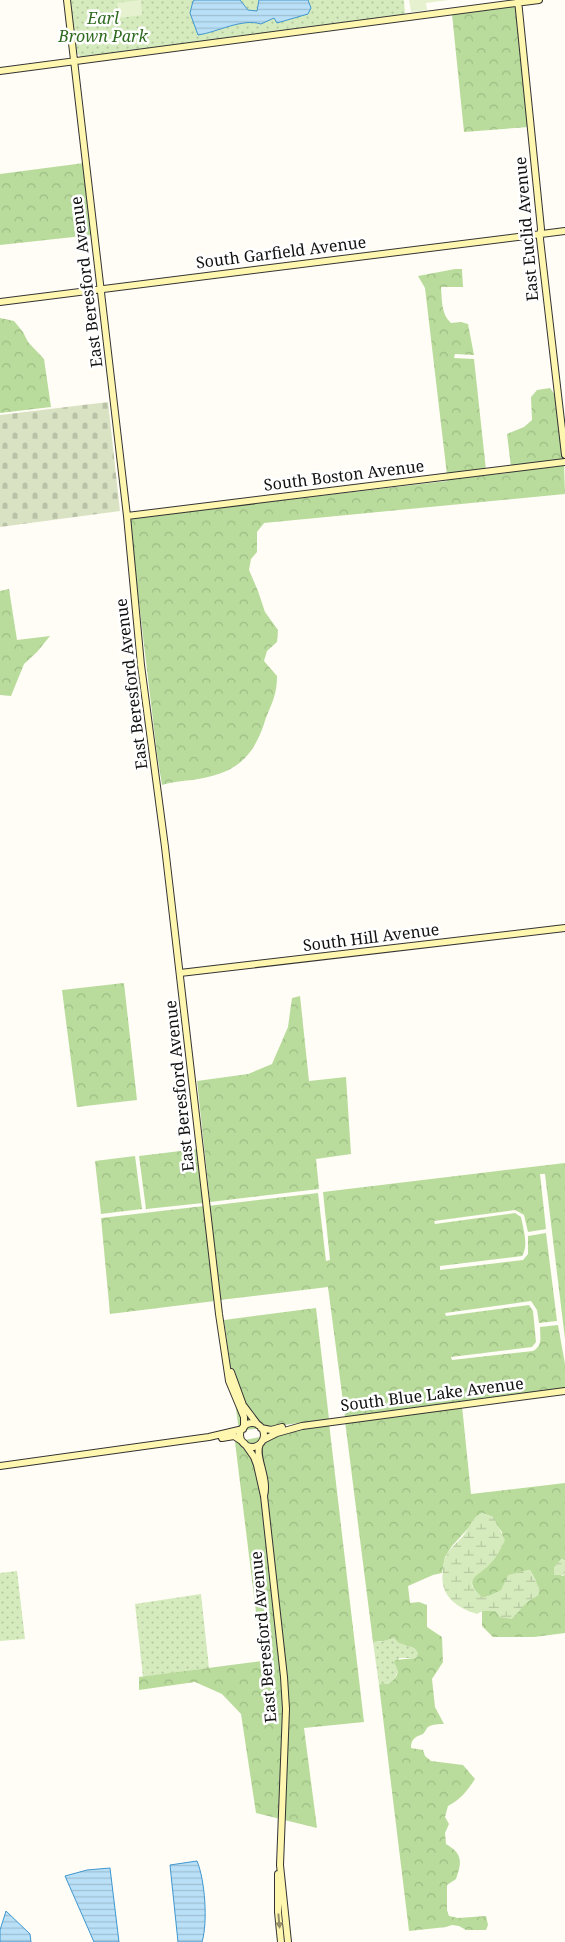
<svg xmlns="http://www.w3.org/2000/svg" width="565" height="1942" viewBox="0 0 565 1942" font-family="'Noto Serif',serif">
<defs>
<pattern id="grass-dots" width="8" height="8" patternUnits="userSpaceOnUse" patternTransform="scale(1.25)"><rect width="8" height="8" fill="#d5ebbd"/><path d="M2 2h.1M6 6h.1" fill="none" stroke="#b6c8a1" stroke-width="1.8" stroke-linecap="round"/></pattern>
<pattern id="forest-crowns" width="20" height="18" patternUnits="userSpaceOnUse" patternTransform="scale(1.25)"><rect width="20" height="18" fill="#b9dc9c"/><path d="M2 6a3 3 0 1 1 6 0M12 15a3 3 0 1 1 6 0" fill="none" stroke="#9ebc85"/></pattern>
<pattern id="wetland-marsh" width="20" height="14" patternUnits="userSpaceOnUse" patternTransform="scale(1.25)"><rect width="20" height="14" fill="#d5ebbd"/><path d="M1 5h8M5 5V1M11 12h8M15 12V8" fill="none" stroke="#b6c8a1"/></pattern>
<pattern id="cemetery-stones" width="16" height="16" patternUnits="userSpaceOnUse" patternTransform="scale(1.25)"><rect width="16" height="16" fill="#d9e3c4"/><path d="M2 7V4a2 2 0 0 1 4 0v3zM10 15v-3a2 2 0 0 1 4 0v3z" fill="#b9c2a7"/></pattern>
<pattern id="water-rules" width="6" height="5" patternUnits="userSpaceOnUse" patternTransform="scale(1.25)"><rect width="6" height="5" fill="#b9e0f7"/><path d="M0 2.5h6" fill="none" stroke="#9ebfd3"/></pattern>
</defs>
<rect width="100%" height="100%" fill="#fffdf5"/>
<path fill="url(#grass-dots)" d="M70 0H404L405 15 81 57 76 52Z
M17 1571 25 1639 0 1641V1573Z
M201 1594 209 1668 143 1677 135 1604Z
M394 1638 400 1643 414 1648 418 1653 416 1658H399C398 1670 398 1676 390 1684L382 1683 379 1685 373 1642H380Z"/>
<path fill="url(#forest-crowns)" d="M516 5 528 127 464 132 452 14Z
M84 163 92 235 0 245V174Z
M455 269H462L463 287H441C442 300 441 314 451 323L461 322 468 324 474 355 455 354 454 358 474 359 486 470 447 475 425 288 418 276Z
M0 318 14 321 23 332 28 342 44 359 51 407 0 413Z
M550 388 555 395 563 460 511 467 507 434 524 427 532 420 531 397 537 390Z
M564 464 565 494 264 523 257 532V552L251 559 249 570 258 591 265 612 278 630 277 642 267 651 264 661 277 676C277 698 270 705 264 724 251 762 232 774 192 780 182 781 172 782 162 785L157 754 129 518 447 481V479L508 473 509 471Z
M9 589 17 640 50 636 37 652 24 664 11 696 0 695V591Z
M124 983 137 1100 77 1107 62 990Z
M300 996 309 1081 346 1077 351 1154 316 1159 319 1189 210 1202 197 1081 248 1074 272 1064 288 1027 292 998Z
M197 1149 203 1203 146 1209 139 1156Z
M135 1156 142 1209 101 1214 95 1161Z
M565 1163V1339L545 1174H540L546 1229 528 1232 524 1215 515 1210 434 1221 435 1224 515 1213 521 1217C523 1228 529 1246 522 1256L440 1266V1270L523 1260 528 1254V1236L546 1233 557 1321 539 1323 537 1310 531 1301 445 1313 446 1316 529 1305 533 1311 536 1342 532 1347 451 1357 452 1360 533 1351C543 1345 540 1337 540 1327L558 1325 565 1364V1389L345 1417 328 1287 220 1300 208 1206 318 1193 326 1261 330 1260 323 1192Z
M204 1206 215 1301 110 1314 101 1218Z
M316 1308 329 1419 239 1431 224 1320Z
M462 1406 471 1494 565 1483V1561L562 1559 554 1568 562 1576 565 1575V1633L534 1637H493L482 1626V1611H495L525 1604 528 1601 538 1595 536 1581 530 1570C510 1573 515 1581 502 1590 497 1593 489 1596 483 1598 455 1575 489 1573 499 1551 502 1546 501 1538 502 1532L495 1523 493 1517 482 1513 452 1546 445 1557 442 1573 433 1575 408 1586 410 1603 419 1602 427 1605V1627L442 1637 443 1662 432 1679 435 1707 444 1724C439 1724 433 1724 428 1727 426 1729 425 1732 423 1734 416 1737 411 1738 411 1748L423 1750 425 1756 431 1761 463 1765 475 1779C468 1790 460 1800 448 1806L445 1817 449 1824 445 1833 446 1844C463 1854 462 1862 456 1879L447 1885V1910L449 1916 458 1918 486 1916 488 1925 486 1930H466L459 1926 452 1925 446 1927 409 1931 379 1685 382 1683 389 1684C397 1677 401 1672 394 1663L395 1660 416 1658 418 1653 414 1648 399 1643 394 1638 384 1641 373 1642 345 1421Z
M329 1423 364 1722 304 1728 317 1828 256 1813 241 1714 222 1694 195 1682 139 1690V1677L262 1661 235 1442Z"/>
<path fill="url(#wetland-marsh)" d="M482 1513 493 1517 505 1540C501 1548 497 1557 490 1564 477 1578 460 1579 483 1598 490 1596 495 1593 501 1590L508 1575 530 1570 540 1590 538 1595 528 1601 512 1619 500 1617 495 1611H482L477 1614C456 1608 439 1595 443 1571 443 1567 443 1561 446 1556 450 1548 457 1543 463 1536 470 1527 472 1517 482 1513Z
M561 1559 565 1561V1575H554V1568Z"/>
<path fill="url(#cemetery-stones)" d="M108 402 120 511 0 527V415Z"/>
<path fill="#e6f2cf" d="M141 0 142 15 119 18 117 3Z
M409 0H449L426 3 427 10 411 12Z"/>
<path fill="url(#water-rules)" stroke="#3f96cf" d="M195 0H240L248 10 257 11 259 0H308L311 8 308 14 277 23 274 18 261 24C242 18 218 32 198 35L190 13 193 1Z
M197 1861C205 1880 208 1922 202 1942H178L170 1865Z
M110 1868 119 1942H94L65 1876 87 1870Z
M6 1911 30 1934 31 1942H0V1930Z"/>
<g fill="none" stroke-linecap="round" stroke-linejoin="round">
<defs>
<path id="secondary" d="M67 0 127 516 141 665 165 847 219 1314 229 1381 244 1417V1427
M518 0 541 229 540 239 565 455
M0 71 539 0
M0 302 565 231
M127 516 565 462
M180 973 565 928
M231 1372 243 1405 258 1425
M240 1435a12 12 0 1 1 24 0a12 12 0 1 1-24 0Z
M261 1428 271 1430 282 1427
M222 1438 234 1436 243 1442
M263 1440 277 1433 302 1426 565 1391
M245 1444 254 1457 257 1465 264 1496 284 1677 286 1709 280 1865 288 1942
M260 1444C254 1456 269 1478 264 1496
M0 1466 209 1437 243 1429
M278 1874V1912L281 1942"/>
</defs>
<use href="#secondary" stroke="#333" stroke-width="8"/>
<use href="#secondary" stroke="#fff6b0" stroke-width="6"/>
</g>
<defs><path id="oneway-solid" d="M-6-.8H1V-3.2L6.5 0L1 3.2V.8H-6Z" transform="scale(1.25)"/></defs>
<use fill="#948f68" href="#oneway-solid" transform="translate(279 1921) rotate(85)"/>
<g text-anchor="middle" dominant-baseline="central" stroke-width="5" stroke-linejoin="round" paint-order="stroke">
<g font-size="16" font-style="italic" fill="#2f6b1f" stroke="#fff">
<text x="103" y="18">Earl<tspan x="103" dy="18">Brown Park</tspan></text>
</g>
<g font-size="16" fill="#111" stroke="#fff">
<text transform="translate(526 229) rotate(-95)">East Euclid Avenue</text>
<text transform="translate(281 252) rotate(-7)">South Garfield Avenue</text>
<text transform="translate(86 282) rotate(-97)">East Beresford Avenue</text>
<text transform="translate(344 475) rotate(-7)">South Boston Avenue</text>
<text transform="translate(131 684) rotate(-97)">East Beresford Avenue</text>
<text transform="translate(371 937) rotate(-7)">South Hill Avenue</text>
<text transform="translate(179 1086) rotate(-96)">East Beresford Avenue</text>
<text transform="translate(432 1394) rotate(-7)">South Blue Lake Avenue</text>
<text transform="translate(263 1637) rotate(-95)">East Beresford Avenue</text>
</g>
</g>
</svg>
